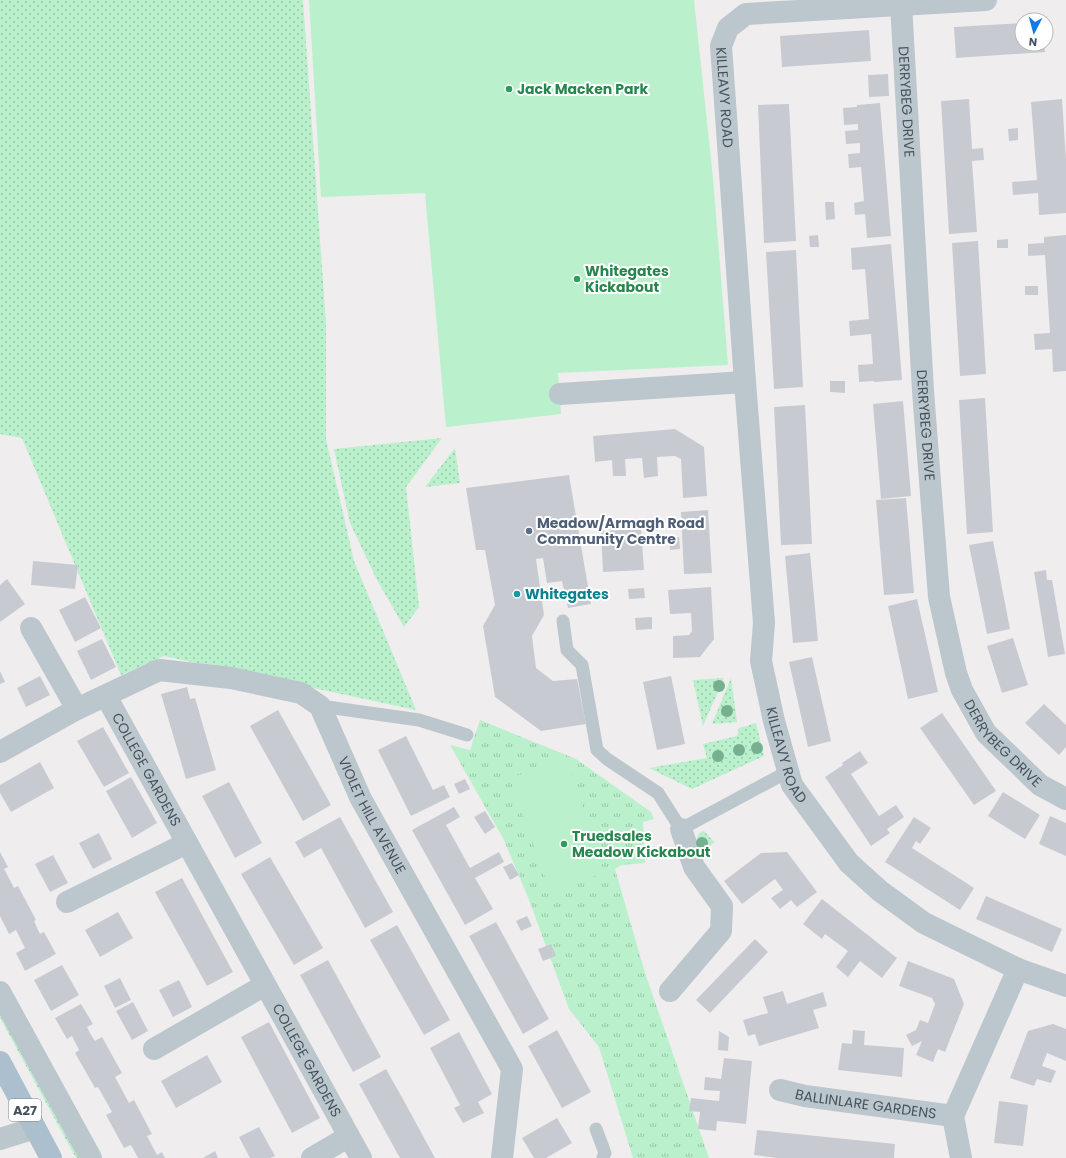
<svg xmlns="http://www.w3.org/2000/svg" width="1066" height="1158" viewBox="0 0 1066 1158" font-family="Poppins,sans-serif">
<defs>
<pattern id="grass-dots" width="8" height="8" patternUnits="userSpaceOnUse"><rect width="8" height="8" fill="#baf0cc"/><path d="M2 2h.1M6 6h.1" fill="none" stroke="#99c5a9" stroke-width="1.8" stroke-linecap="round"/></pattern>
<pattern id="park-tufts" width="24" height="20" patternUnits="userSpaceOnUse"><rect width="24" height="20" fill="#baf0cc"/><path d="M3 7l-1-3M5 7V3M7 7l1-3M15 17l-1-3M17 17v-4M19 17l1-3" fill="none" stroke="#99c5a9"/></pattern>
</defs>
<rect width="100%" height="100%" fill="#f0edee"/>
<path fill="url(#grass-dots)" d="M0 0H303L326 324V439L354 561 416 710 164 656 121 675 22 438 0 434Z
M442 438 406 487 419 607 404 627 377 580 350 523 334 449Z
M455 448 460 483 425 487Z
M724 678 703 726 693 680Z
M731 678 737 722 712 724Z
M756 723 764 756 692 789 649 768 707 758 703 744 737 736 739 728Z
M704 831 714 842 696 860V840L700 832Z
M0 1002 84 1158H76L0 1018Z"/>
<path fill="url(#park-tufts)" d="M480 720 576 759 651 812 654 819 643 822 645 863 622 865 615 869 645 973 709 1158H633L599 1047 569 1009 529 900 504 840 450 745 470 750Z"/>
<path fill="#baf0cc" d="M309 0H694L713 178 728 365 558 373 561 414 446 427 425 193 321 197Z
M567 760 604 873 550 891 510 778Z"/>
<path fill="#c7cbd1" d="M1022 23V44H1044L1045 52 956 58 954 27Z
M869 30 871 61 782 67 780 36Z
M888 74 889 96 869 97 868 75Z
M969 99 972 149 983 148 984 160 972 161 977 232 949 234 941 101Z
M1062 99 1066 159V213L1039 215 1038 193 1013 195 1012 182 1037 180 1031 102Z
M880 103 891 236 867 238 865 214 855 215 854 203 864 201 861 167 849 168 848 154 860 153V143L846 144 845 131 858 130V124L844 125 843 108 857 107V105Z
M789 104 796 241 764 243 758 105Z
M1018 128V140L1009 141 1008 129Z
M825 202H834L835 219 826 220Z
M818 235 819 247H810L809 236Z
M1066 235V371L1053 372 1052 349 1035 350 1034 334 1050 333 1045 255 1028 256V244L1044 243V237Z
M1008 239V248H997V240Z
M978 241 986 374 960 376 952 243Z
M891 244 902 380 874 382V381L859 382 858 365 873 364 871 334 850 336 849 321 869 319 865 269 852 270 851 248Z
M796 250 803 387 774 389 766 252Z
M1025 286H1038V295H1025Z
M830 381H845V393L830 392Z
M985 398 993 532 967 534 959 400Z
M903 401 911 496 881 499 873 404Z
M805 405 812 544 781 545 774 407Z
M675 429 704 447 707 496 683 498 681 459 675 456 657 457 658 476 644 478 642 458 625 459 626 476H613L612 460 595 462 593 436Z
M569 475 591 604 568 608 562 581 547 583 543 558 536 559 544 615 532 636 536 668 553 681 577 679 586 724 541 731 495 697 483 626 495 605 485 550H476L466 488Z
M906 498 914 593 884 595 876 500Z
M708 510 712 573 684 574 681 512Z
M641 529 644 570 603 572 601 531Z
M679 537 680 549 670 550 669 538Z
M993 541 1010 629 987 634 969 545Z
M810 553 818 641 793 643 785 556Z
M33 561 78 565 75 589 31 585Z
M1046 570 1047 580H1052L1065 654 1048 657 1034 572Z
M7 579 25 604 0 622V585Z
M711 587 714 639 700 657 673 658V636L689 635 692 631 691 613 670 614 668 590Z
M644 588 645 598 629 599 628 589Z
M85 597 101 628 75 642 59 610Z
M917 599 938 692 908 699 888 606Z
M652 617V629L636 630 635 618Z
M1013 638 1028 685 1002 693 987 646Z
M102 639 116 667 91 680 77 651Z
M812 657 831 741 808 747 789 662Z
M0 671 5 682 0 684Z
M40 676 50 695 26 707 17 688Z
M671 676 685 744 657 750 643 682Z
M187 687 190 699 195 698 216 770 186 779 161 694Z
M1044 704 1066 725V747L1059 755 1025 723Z
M278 710 331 805 303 821 250 726Z
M942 713 996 791 974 805 920 728Z
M103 727 129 773 104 787 77 741Z
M406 736 433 790 444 785 450 797 411 816 378 750Z
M860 751 868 763 851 774 879 816 896 805 904 817 887 829 890 833 871 846 825 777 843 765 842 763Z
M40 762 54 788 11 812 0 793V785Z
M131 777 157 823 132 838 106 791Z
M465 779 470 789 459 794 454 784Z
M229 782 262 843 235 858 202 796Z
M1003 792 1040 815 1025 839 988 816Z
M454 807 460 817 446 825 470 868 499 852 504 862 475 878 493 909 465 925 412 830Z
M485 811 495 827 485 834 474 817Z
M1050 816 1066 823V856L1039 844Z
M340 817 393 912 365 928 321 848 304 858 295 842Z
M914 817 931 828 920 844 916 841 912 848 974 888 960 910 885 862Z
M99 833 112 859 93 869 79 843Z
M0 852 8 867 4 869 10 880 14 888 18 886 36 920 34 921 38 930 40 934 44 932 56 954 25 971 16 953 25 948 16 930 9 934 0 916Z
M787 852 817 892 797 907 791 900 780 909 771 898 783 890 775 879 742 904 724 881 761 853Z
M53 855 68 883 50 892 35 864Z
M270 857 323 948 294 965 241 874Z
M512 863 519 875 510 880 503 867Z
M182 878 233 972 207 986 155 892Z
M986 896 1062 929 1052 952 976 919Z
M822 899 897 958 882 978 860 961 848 977 836 967 848 951 825 934 822 939 803 924Z
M118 912 133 938 100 957 85 930Z
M527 916 532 926 521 931 516 921Z
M496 922 549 1019 523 1034 469 936Z
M397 925 450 1020 424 1035 370 940Z
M755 939 768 952 710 1013 696 1000Z
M551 944 556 956 543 961 538 949Z
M328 960 381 1057 353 1072 300 975Z
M908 961 954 979 964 1004 945 1052 938 1049 933 1062 916 1055 922 1041 912 1046 906 1035 916 1030 920 1020 928 1023 935 1004 932 998 899 986Z
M62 965 79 995 51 1011 34 980Z
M120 978 131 1000 115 1008 104 986Z
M179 980 192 1007 173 1017 159 990Z
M783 991 787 1004 823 992 827 1006 813 1010 819 1028 759 1046 755 1034 748 1036 743 1020 768 1013 763 997Z
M133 1002 148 1031 132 1040 116 1011Z
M81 1004 93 1024 87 1027 90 1033 95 1041 102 1037 122 1073 115 1077 129 1103 134 1100 152 1134 147 1136 157 1155 162 1152 165 1158H138L131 1145 124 1148 106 1115 112 1112 98 1087 95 1088 75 1053 79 1050 72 1036 67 1039 55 1018Z
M269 1022 320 1118 292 1133 241 1037Z
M1053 1024 1066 1029V1061L1047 1053 1042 1066 1056 1071 1051 1083 1037 1079 1034 1086 1010 1078 1028 1031Z
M557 1030 591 1092 562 1108 528 1046Z
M853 1030 865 1031 864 1045 904 1048 902 1077 838 1070 842 1043 852 1044Z
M719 1031 729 1037 728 1051 718 1050Z
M459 1032 492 1094 478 1102 484 1113 463 1123 454 1108 460 1105 430 1048Z
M207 1055 222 1082 176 1108 161 1081Z
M724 1058 752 1061 746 1124 717 1121 716 1131 698 1129 700 1112 689 1111 691 1098 719 1101 720 1091 704 1090 705 1077 721 1079Z
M386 1069 404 1101 435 1158H400L359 1084Z
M999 1101 1028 1105 1023 1146 994 1143Z
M557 1118 572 1143 546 1158H534L522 1138Z
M259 1127 275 1156 270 1158H250L239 1137Z
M757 1130 895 1144 894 1158H777L754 1155Z
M215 1151 218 1158H203Z"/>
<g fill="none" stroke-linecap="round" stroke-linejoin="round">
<path stroke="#bbc6cd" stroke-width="13" d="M563 621 567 650 582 665 597 750 607 759 658 793 681 829 789 771
M320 706 419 720 467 735
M596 1129 605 1153 603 1158"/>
<g stroke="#bbc6cd" stroke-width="22">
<path id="s1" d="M986 0 746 14 728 28 721 46 745 382 764 623 761 661 774 721 792 785 849 863 880 891 924 923 1018 969 1066 986"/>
<path id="s2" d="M901 4 923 391 939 597 956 673 962 690 986 733 1040 785 1066 799"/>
<path d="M560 394 745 382"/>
<path d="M31 628 77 709"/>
<path id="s3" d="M106 696 361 1158"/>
<path id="s4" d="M0 752 77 709 159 670 231 678 301 693 320 706 361 799 512 1069 502 1158"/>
<path d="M67 902 187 843"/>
<path d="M670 991 721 931 722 906 694 867 681 829"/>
<path d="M0 992 91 1158"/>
<path d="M154 1049 265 985"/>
<path id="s5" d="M780 1090 805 1096 953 1116"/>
<path d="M0 1139 35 1128"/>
<path d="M312 1158 348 1137"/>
<path d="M961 1158 953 1116 1018 969"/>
</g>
<path stroke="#acbfce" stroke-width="22" d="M0 1062 51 1158"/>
</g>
<g fill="#77b090">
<circle cx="719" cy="686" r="6"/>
<circle cx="727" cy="711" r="6"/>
<circle cx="757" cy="748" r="6"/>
<circle cx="739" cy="750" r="6"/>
<circle cx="718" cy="756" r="6"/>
<circle cx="702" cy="843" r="6"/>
</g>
<g fill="#2e9e5b" stroke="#fff" stroke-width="1.5">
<circle cx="509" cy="89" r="4"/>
<circle cx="577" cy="279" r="4"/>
<circle cx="564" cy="844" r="4"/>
</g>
<circle fill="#5c6f8a" stroke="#fff" stroke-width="1.5" cx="529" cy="531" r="4"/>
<circle fill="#0f9aa8" stroke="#fff" stroke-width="1.5" cx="517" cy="594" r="4"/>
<g text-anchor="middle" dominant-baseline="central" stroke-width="4" stroke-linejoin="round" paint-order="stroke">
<rect fill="#fff" stroke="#7d868d" stroke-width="1" x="9" y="1099" width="32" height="22" rx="3"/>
<g font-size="13" font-weight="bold" fill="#45525c">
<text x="25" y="1110">A27</text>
</g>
<g font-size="14" font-weight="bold" fill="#27864d" stroke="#fff" text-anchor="start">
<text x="517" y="89">Jack Macken Park</text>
<text x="585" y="271">Whitegates<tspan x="585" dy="16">Kickabout</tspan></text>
<text x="572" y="836">Truedsales<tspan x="572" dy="16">Meadow Kickabout</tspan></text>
</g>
<g font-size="14" fill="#45525c" stroke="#fff">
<text stroke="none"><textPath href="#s1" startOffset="334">KILLEAVY ROAD</textPath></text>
<text stroke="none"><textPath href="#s2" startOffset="98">DERRYBEG DRIVE</textPath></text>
<text stroke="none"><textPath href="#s2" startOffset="422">DERRYBEG DRIVE</textPath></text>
<text stroke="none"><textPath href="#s2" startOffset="758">DERRYBEG DRIVE</textPath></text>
<text stroke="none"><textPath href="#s1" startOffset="997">KILLEAVY ROAD</textPath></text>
<text stroke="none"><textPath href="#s3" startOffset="84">COLLEGE GARDENS</textPath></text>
<text stroke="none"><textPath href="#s4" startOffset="467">VIOLET HILL AVENUE</textPath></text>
<text stroke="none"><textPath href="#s3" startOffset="416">COLLEGE GARDENS</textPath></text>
<text stroke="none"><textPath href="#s5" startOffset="87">BALLINLARE GARDENS</textPath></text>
</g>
<g font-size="14" font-weight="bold" fill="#4e5e75" stroke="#fff" text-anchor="start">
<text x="537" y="523">Meadow/Armagh Road<tspan x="537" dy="16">Community Centre</tspan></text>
</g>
<g font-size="14" font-weight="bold" fill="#0d838f" stroke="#fff" text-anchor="start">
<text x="525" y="594">Whitegates</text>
</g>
</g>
<g transform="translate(1034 32) rotate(186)"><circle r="19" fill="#ffffff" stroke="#b5babe"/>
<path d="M0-3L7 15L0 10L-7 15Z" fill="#147be4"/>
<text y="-6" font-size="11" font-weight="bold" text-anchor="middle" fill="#45525c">N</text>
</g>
</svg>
